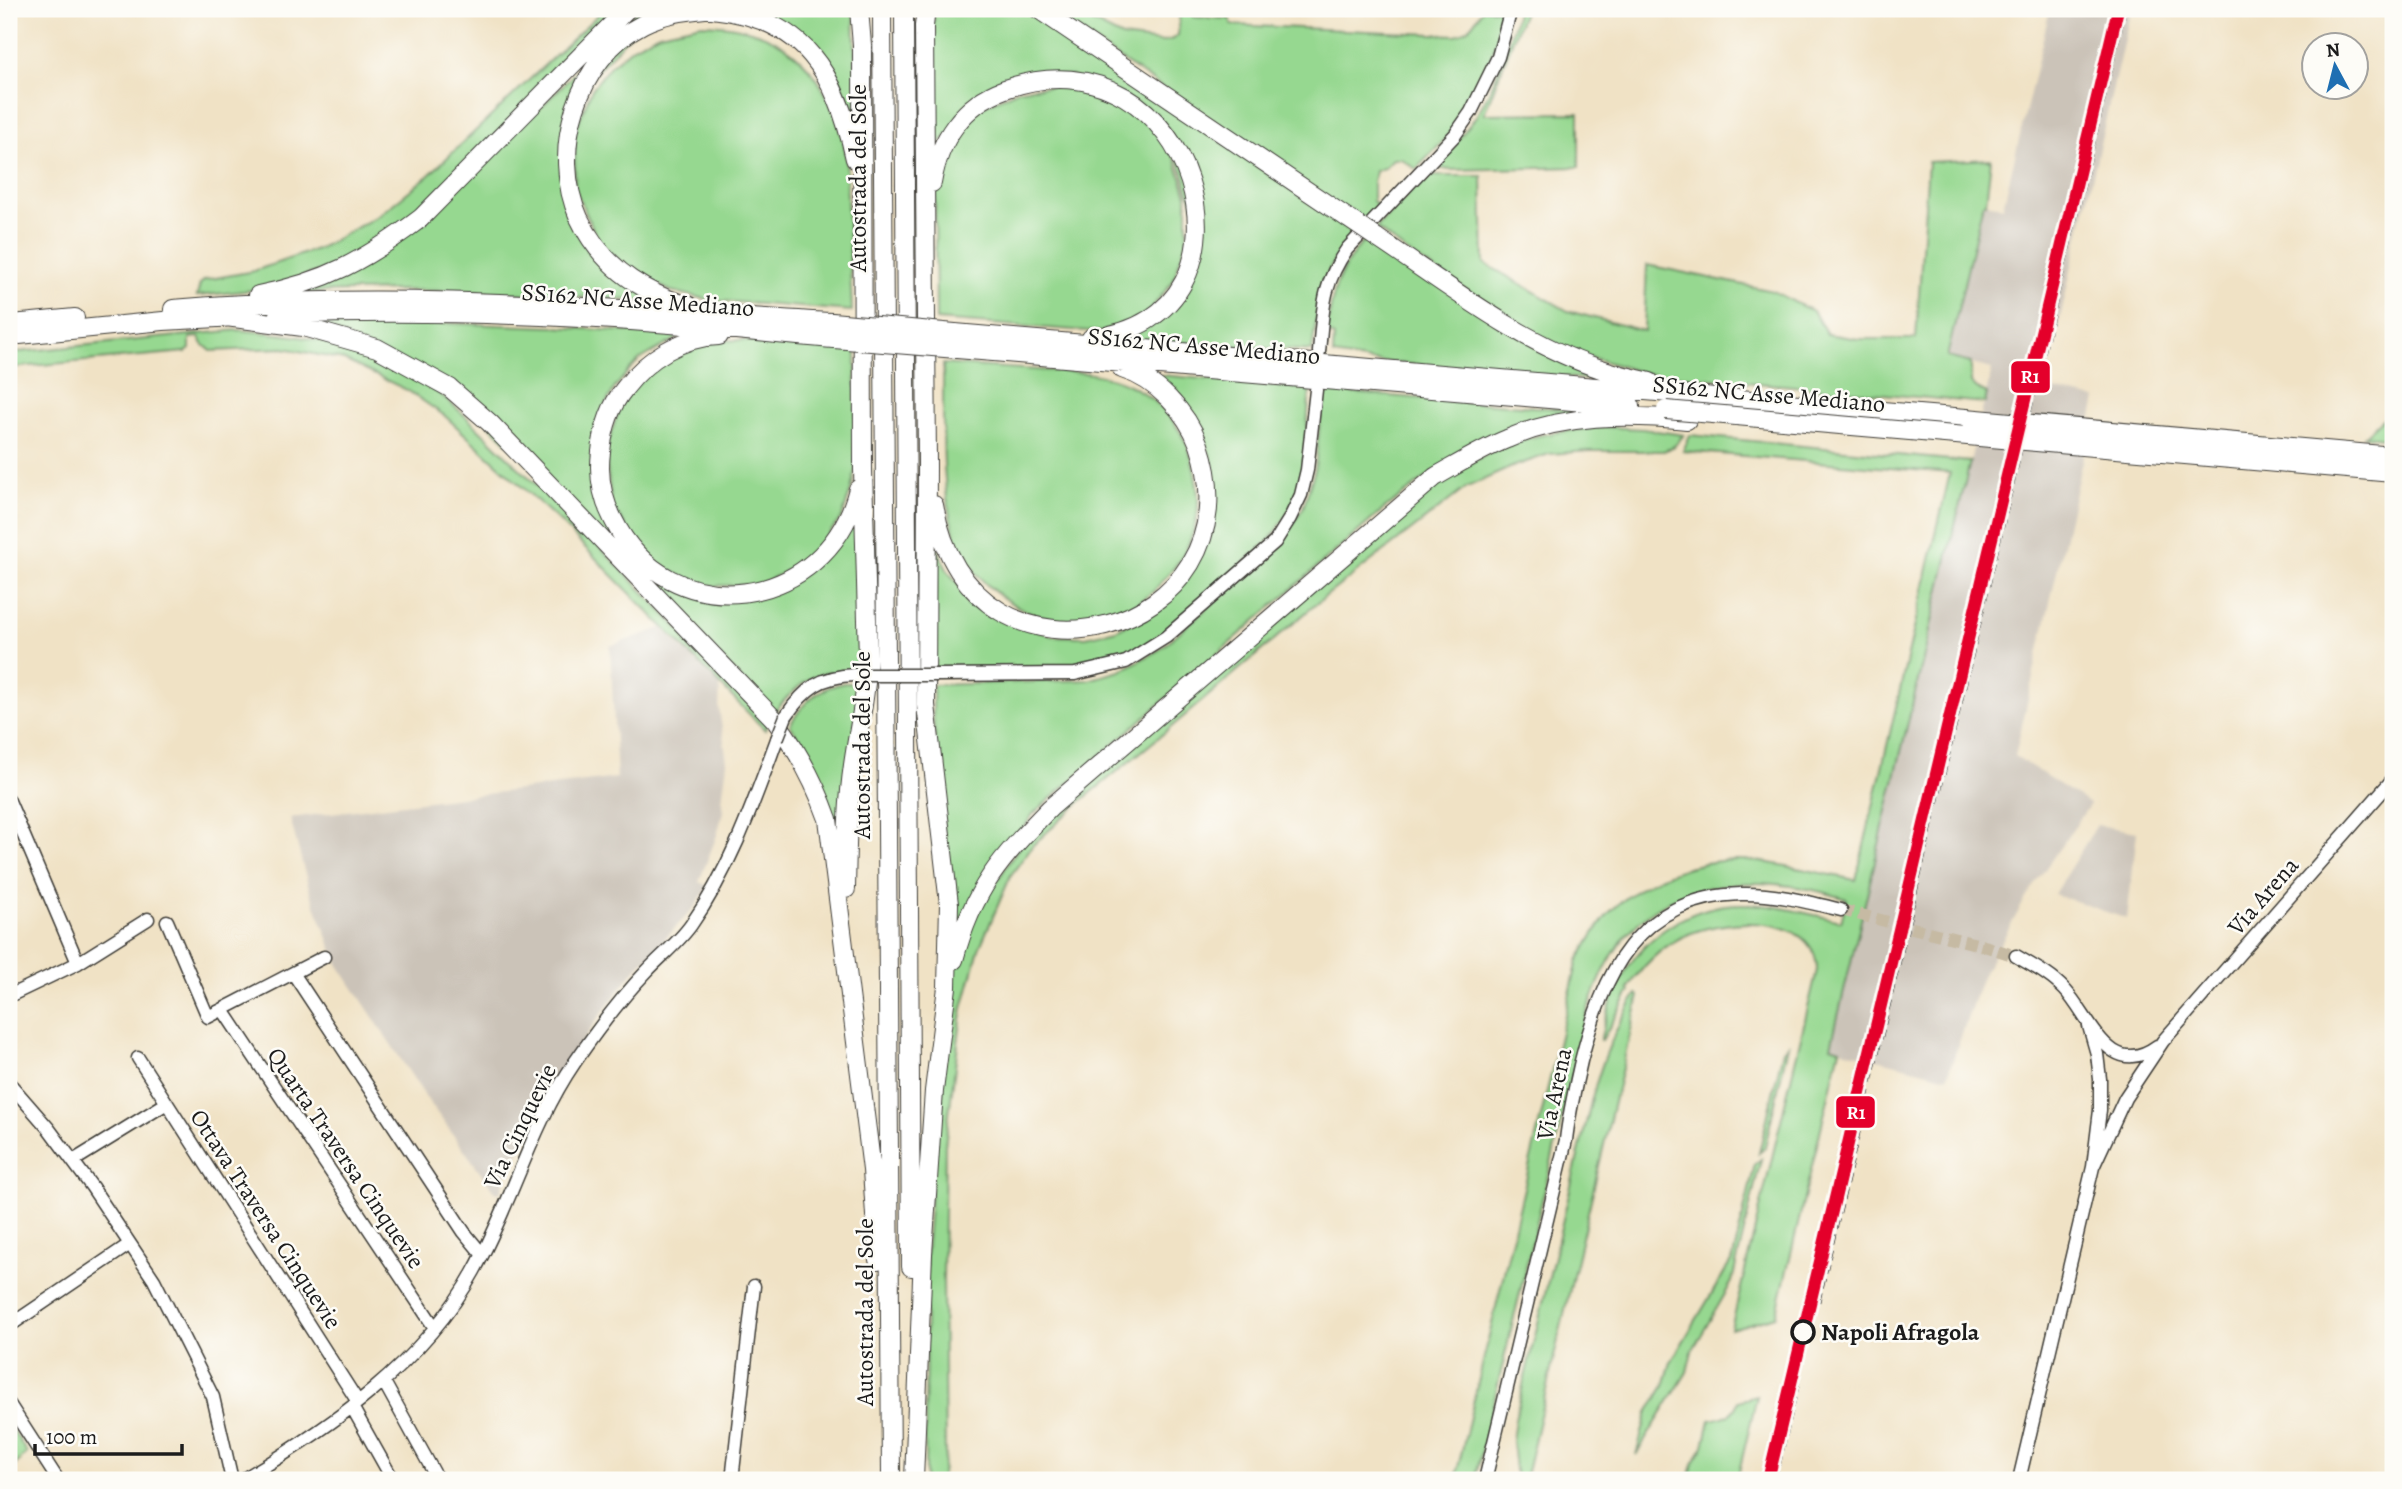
<svg xmlns="http://www.w3.org/2000/svg" width="2402" height="1489" viewBox="0 0 2402 1489" font-family="Alegreya,serif">
<rect width="100%" height="100%" fill="#fdfcf7"/>
<filter id="ink" filterUnits="userSpaceOnUse"><feTurbulence type="fractalNoise" baseFrequency=".0143" numOctaves="2"/><feDisplacementMap in="SourceGraphic" scale="14" xChannelSelector="R" yChannelSelector="G"/><feConvolveMatrix kernelMatrix="1 2 1 2 8 2 1 2 1" color-interpolation-filters="sRGB"/></filter>
<filter id="wash" filterUnits="userSpaceOnUse"><feTurbulence type="fractalNoise" baseFrequency=".00686" numOctaves="4" result="noise"/><feDisplacementMap in="SourceGraphic" scale="28" xChannelSelector="R" yChannelSelector="G"/><feGaussianBlur stdDeviation="1.57" result="paint"/><feColorMatrix in="noise" values="0 0 0 0 0 0 0 0 0 0 0 0 0 0 0 0 0 1.4 0 .05"/><feComposite in="paint" operator="in"/></filter>
<g filter="url(#wash)">
<rect width="100%" height="100%" fill="#f0e2c5"/>
<path fill="#cbc3b8" d="M2050 9H2131L2044 388 2096 399 2015 756 2090 804 2030 891 1982 976 1947 1077 1831 1047 1992 369 1947 358 1983 202 2003 207Z
M662 628 720 686 719 708 727 762 722 801 723 812 717 835 699 882 708 886 695 907 633 972 596 1021 538 1111 520 1152 511 1157 501 1192 496 1193 429 1102 338 964 310 892 290 818 617 778 610 646Z
M2097 825 2137 832 2127 919 2054 894Z"/>
<path fill="#96d890" stroke="#597a56" stroke-width="2" d="M604 9H621L457 175 387 237 342 264 263 289 197 296 200 284 205 280 254 271 320 248 378 216 429 175Z
M638 9H679L641 22 573 98 572 217 656 302C540 294 422 286 306 293L305 291 367 265 542 106Z
M743 9H854L857 118 853 120C827 49 814 35 743 9Z
M934 9H1029L1353 232C1319 275 1319 299 1312 351L1124 339 1152 324 1173 309 1188 285 1202 233 1169 130 1072 76 1039 75 1007 82 936 146H931Z
M1046 9H1073L1084 18 1122 37 1161 42 1173 39 1178 35 1180 9H1193V17L1230 19 1232 25 1455 35C1470 32 1474 21 1483 9H1507C1495 45 1484 83 1463 115 1451 135 1433 152 1416 169L1401 159H1393L1384 168 1375 171 1373 182V201L1378 206 1362 222Z
M1518 9H1525L1484 114 1579 113V167L1449 170 1439 168 1438 162C1451 147 1465 132 1476 116 1496 84 1508 45 1518 9Z
M702 24C783 25 826 68 844 144 848 161 846 181 847 198 849 236 850 273 852 311L710 300 671 291 631 272 599 242 575 189V130L592 89 610 66 633 47 659 33Z
M1064 85 1107 95 1145 118 1173 153 1187 195V239L1173 281 1145 316 1102 332 936 320 935 200 939 171 950 140 979 108 1020 89Z
M1991 159 1986 203H1983L1947 357 1971 363V383L1977 389 1987 394 1985 403 1644 373 1573 352 1532 332 1408 253 1376 228 1425 176H1482L1484 263 1568 311 1644 331 1647 265 1773 291C1788 298 1798 305 1813 311L1827 334 1859 339H1916L1928 162Z
M1364 240 1611 381 1370 361 1333 355 1334 336 1326 333C1333 291 1336 274 1364 240Z
M409 322 555 327 683 335 639 360 630 369 614 389 600 415 593 437V475L659 581 764 596 857 517 860 671C848 672 833 670 822 674 802 680 787 697 774 712L454 389 317 323Z
M238 330C297 335 349 341 402 369 447 393 482 433 519 468 605 550 686 636 768 722L765 730 558 520 445 416 407 390 344 360 284 348 211 351 203 344 199 337 190 338V349L186 352 9 368V353Z
M741 340 856 350V465L851 490 842 517 808 560 759 585 703 586 653 563 612 507 605 452 622 400 661 360 713 341Z
M943 364C974 366 1006 368 1038 370 1070 372 1102 371 1131 386 1165 403 1189 435 1195 473 1196 481 1198 490 1198 499 1199 527 1186 556 1167 576 1161 582 1156 590 1149 595 1084 649 984 614 956 538 939 492 944 414 943 364Z
M1161 375 1310 389C1306 423 1308 462 1296 494 1290 510 1280 528 1269 540 1256 554 1239 566 1224 579 1188 610 1151 652 1103 663 1048 675 988 670 932 668L935 543 948 572 965 591 993 613 1052 636 1086 637 1116 630 1155 610 1215 504 1213 465 1203 434 1158 384Z
M1323 391 1576 410 1575 414 1441 467 1383 510 1033 814 953 937 933 716V685L1088 680 1120 671 1159 650 1277 547 1303 508 1315 469Z
M2393 409V439L2364 436Z
M1606 427 1643 429 1684 435 1674 446 1664 451H1589L1549 454 1512 467 1467 487 1322 599 1169 729 1081 801 1033 845 1011 875 979 949 962 1012 945 1145 943 1279 945 1455 941 1480H925L926 1254 947 987 971 922 1022 842 1427 489C1458 470 1490 449 1525 439 1551 432 1579 429 1606 427Z
M1690 435 1970 462 1831 1046 1840 1049 1776 1316 1731 1329 1817 970C1816 910 1720 918 1682 937 1659 949 1642 966 1628 989L1630 991 1602 1040H1600C1606 1019 1611 998 1621 979 1644 935 1692 904 1742 904 1775 904 1807 914 1841 921L1847 899C1778 877 1690 871 1635 926 1612 948 1599 980 1588 1009L1475 1480H1455L1578 960C1588 945 1598 924 1611 911 1647 876 1705 855 1755 861 1789 865 1823 874 1856 880L1950 473 1683 451Z
M844 683H860L842 833 837 834C826 794 814 759 790 725 803 702 818 688 844 683Z
M1637 994 1639 996 1525 1480H1516L1512 1441 1515 1419 1592 1098C1602 1061 1615 1026 1637 994Z
M1788 1045 1765 1147 1759 1153 1783 1050Z
M1761 1159 1732 1282 1692 1351 1687 1372 1636 1455 1647 1414 1664 1386 1671 1362 1733 1258 1755 1164Z
M1757 1396 1737 1480H1689L1693 1464 1704 1446 1710 1420C1724 1417 1734 1416 1738 1401Z
M9 1424 27 1453 9 1471Z"/>
</g>
<g filter="url(#ink)">
<g fill="none" stroke-linecap="round" stroke-linejoin="round">
<path stroke="#c6baa3" stroke-width="12" stroke-dasharray="12 6" stroke-linecap="butt" d="M1841 910 1984 946 2016 956"/>
<defs>
<path id="minor" d="M1319 352C1323 309 1322 285 1347 249L1455 135 1471 112 1498 57 1511 9
M938 675 1075 674 1126 662 1166 637 1275 542 1290 518 1301 495 1307 470 1316 390
M786 716C805 688 821 676 855 675
M9 801 78 963 9 996
M167 921 208 1017 324 957
M2016 956C2033 966 2051 975 2065 990 2091 1018 2109 1081 2157 1046
M78 963 148 919
M293 973 464 1232 482 1254
M223 1010 435 1328
M138 1058 358 1402
M9 1083 49 1129 92 1187 154 1280 213 1397 232 1480
M73 1161 167 1103
M2093 1167 2125 1098 2163 1041 2393 779
M9 1326 130 1244
M384 1382 438 1480
M9 1404 58 1480
M352 1407 393 1480
M242 1480C331 1427 423 1364 474 1271 512 1203 531 1126 575 1062 597 1030 620 999 647 971 661 956 679 942 691 925 731 868 753 804 777 739
M732 1480 754 1286
M1485 1480 1566 1140C1569 1113 1575 1088 1581 1061 1603 974 1637 897 1741 894 1774 893 1808 902 1841 910
M2019 1480 2093 1167 2100 1110V1079L2097 1054 2089 1026"/>
<path id="highway" d="M712 9C805 18 837 74 855 159
M882 9 891 1480
M904 9 911 1267
M1038 9 1349 219
M932 183C939 140 963 104 1005 89 1194 22 1280 319 1091 338
M1377 238C1445 283 1521 343 1598 368 1615 374 1633 378 1650 382
M258 295C326 282 367 259 421 218L627 9
M688 305C672 302 657 295 643 287 615 271 593 248 579 218 549 152 577 57 643 24 663 14 683 11 705 9
M173 309C392 289 612 309 832 322
M278 315C408 310 540 314 670 324 725 328 779 335 834 339
M226 317 303 327 377 348 450 388 490 423 775 720C798 751 815 782 828 819L872 1170 878 1260
M12 324 75 318
M955 333 1966 418
M9 336 163 321 236 317
M719 336C681 337 648 358 625 388 610 406 603 429 601 452 598 475 602 498 613 519 668 632 827 612 858 489
M957 349 1631 406
M934 505C972 717 1264 633 1199 445 1187 412 1156 379 1122 369
M846 889C847 848 847 806 853 765 858 729 867 694 868 658L863 469 862 45 859 9
M954 960C973 889 1000 859 1050 808L1435 477C1458 464 1482 449 1507 439 1564 414 1626 414 1687 420
M914 1480 923 1254 934 1091 947 987 949 904 926 705 927 466 924 26 926 9"/>
</defs>
<use href="#minor" stroke="#3c3a35" stroke-width="15"/>
<use href="#highway" stroke="#3c3a35" stroke-width="20"/>
<use href="#minor" stroke="#fff" stroke-width="12"/>
<use href="#highway" stroke="#fff" stroke-width="18"/>
<path stroke="#1c1c1c" stroke-width="2.5" stroke-dasharray="10 5" stroke-linecap="butt" d="M1819 1302 2126 9
M1776 1480 1799 1383"/>
<defs>
<path id="minor-bridge" d="M855 675H938
M777 739 786 716"/>
<path id="highway-bridge" d="M1349 219 1377 238
M832 322 955 333
M834 339 957 349
M1666 410 2393 473
M1966 418 2393 456"/>
</defs>
<use href="#minor-bridge" stroke="#3c3a35" stroke-width="15" stroke-linecap="butt"/>
<use href="#highway-bridge" stroke="#3c3a35" stroke-width="20" stroke-linecap="butt"/>
<use href="#minor-bridge" stroke="#fff" stroke-width="12"/>
<use href="#highway-bridge" stroke="#fff" stroke-width="18"/>
<defs>
<path id="rail-1" d="M1768 1480 2118 9"/>
</defs>
<use href="#rail-1" stroke="#fdfcf7" stroke-width="18"/>
<use href="#rail-1" stroke="#e4002b" stroke-width="12"/>
</g>
</g>
<circle fill="#fdfcf7" stroke="#1c1c1c" stroke-width="3.5" cx="1803" cy="1332" r="11"/>
<g text-anchor="middle" dominant-baseline="central" stroke-width="5" stroke-linejoin="round" paint-order="stroke">
<g font-size="24" fill="#1c1c1c" stroke="#fdfcf7">
<text transform="translate(858 178) rotate(-90)">Autostrada del Sole</text>
<text transform="translate(638 300) rotate(4)">SS162 NC Asse Mediano</text>
<text transform="translate(1204 346) rotate(5)">SS162 NC Asse Mediano</text>
<text transform="translate(1769 394) rotate(5)">SS162 NC Asse Mediano</text>
<text transform="translate(862 745) rotate(-90)">Autostrada del Sole</text>
<text transform="translate(2263 896) rotate(-49)">Via Arena</text>
<text transform="translate(1554 1094) rotate(-78)">Via Arena</text>
<text transform="translate(520 1126) rotate(-64)">Via Cinquevie</text>
<text transform="translate(346 1158) rotate(56)">Quarta Traversa Cinquevie</text>
<text transform="translate(266 1219) rotate(57)">Ottava Traversa Cinquevie</text>
<text transform="translate(865 1312) rotate(-90)">Autostrada del Sole</text>
</g>
<g font-size="24" font-weight="bold" fill="#1c1c1c" stroke="#fdfcf7" text-anchor="start">
<text x="1821" y="1332">Napoli Afragola</text>
</g>
</g>
<g stroke="#fdfcf7" stroke-width="2.5">
<rect x="2010" y="360" width="41" height="34" rx="7" fill="#e4002b"/>
<rect x="1835" y="1095" width="41" height="34" rx="7" fill="#e4002b"/>
</g>
<g font-size="19" text-anchor="middle" font-weight="bold" fill="#fff">
<text x="2030" y="383">R1</text>
<text x="1856" y="1119">R1</text>
</g>
<rect width="2402" height="1489" fill="none" stroke="#fdfcf7" stroke-width="35"/>
<g transform="translate(2335 66) rotate(353)"><circle r="33" fill="#fdfcf7" stroke="#a3a29f" stroke-width="2"/>
<path d="M0-5L12 26L0 18L-12 26Z" fill="#1f6fb2"/>
<text y="-10" font-size="19" font-weight="bold" text-anchor="middle" fill="#1c1c1c">N</text>
</g>
<path d="M35 1444v10h147v-10" fill="none" stroke="#1c1c1c" stroke-width="3.5"/>
<text x="46" y="1444" font-size="21" fill="#1c1c1c" stroke="#fdfcf7" stroke-width="5" paint-order="stroke">100 m</text>
</svg>
